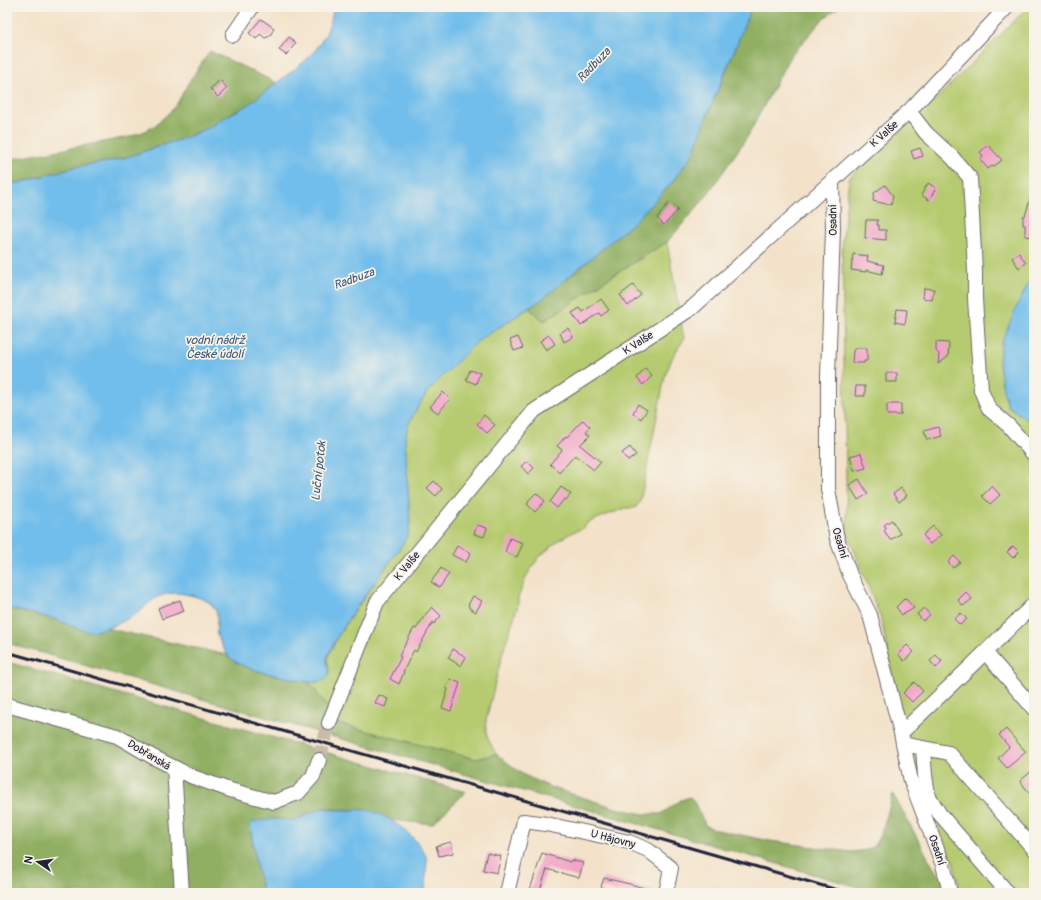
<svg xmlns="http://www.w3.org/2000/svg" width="1041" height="900" viewBox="0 0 1041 900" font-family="Pangolin,sans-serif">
<rect width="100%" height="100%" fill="#f7f3e8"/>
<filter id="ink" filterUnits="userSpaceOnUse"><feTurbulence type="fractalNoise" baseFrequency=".025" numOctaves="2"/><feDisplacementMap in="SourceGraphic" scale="8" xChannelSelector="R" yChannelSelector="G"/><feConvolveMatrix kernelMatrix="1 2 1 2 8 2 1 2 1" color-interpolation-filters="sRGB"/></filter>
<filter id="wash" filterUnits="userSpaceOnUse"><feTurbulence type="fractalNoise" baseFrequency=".012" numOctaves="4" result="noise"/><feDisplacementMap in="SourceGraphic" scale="16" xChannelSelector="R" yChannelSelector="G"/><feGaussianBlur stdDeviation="0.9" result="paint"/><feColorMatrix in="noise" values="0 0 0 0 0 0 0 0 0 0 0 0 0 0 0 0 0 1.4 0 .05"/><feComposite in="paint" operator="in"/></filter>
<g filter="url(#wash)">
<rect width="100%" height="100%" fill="#f3e2c9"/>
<path fill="#b6cb6f" stroke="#6c7655" d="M1028 7H1034V272L999 363 1003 390 1008 406 1034 425V605L1026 612 1034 621V893H961L953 861 914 777 881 619 847 532 842 247 849 178 942 93Z
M667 242 684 339 673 356 665 376 640 502 635 508H626L604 516 587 523 584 528 573 532 559 540 539 557 527 575 518 598V605L502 655 486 720V732L488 739 496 754 476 759 339 724 309 682H319L329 669 327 659 330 652 337 638 354 612 402 545 408 534 410 524 405 439 408 425 413 415 427 392 478 341 529 308 544 321 612 276Z"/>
<path fill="#90af62" stroke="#59684e" d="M754 7H839L823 19 789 58 748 136 705 198 667 242 612 276 544 321 529 308 541 300 633 223 670 185 689 160 737 44 749 11Z
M210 51 277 83 248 105 225 117 210 127 187 137 124 158 107 162 74 167 37 178 19 183 7 185V160L129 137 143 132 154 126 170 112 178 102 187 85Z
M1034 326V337L1032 343 1033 358 1034 360V378L1027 370 1031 331Z
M7 608 55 619 90 631H95L105 628 227 655C243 672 287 677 309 682L339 724 476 759 496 754 524 775 550 787 616 808 643 814H661L681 800 690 797 693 800 706 826 717 830 770 841 851 852C857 851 865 851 870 849 881 843 889 806 893 794L933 867 956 893H879L7 643Z
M7 662 466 792 432 824 390 820 378 814 358 810 332 809 324 808 295 820 277 819 250 825 257 869 263 893H7Z"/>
<path fill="#71bdeb" stroke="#4a7093" d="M334 7H751L737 44 708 113 692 155 670 185 633 223 541 300 478 341 427 392 413 415 408 425 405 439 410 524 408 534 402 545C379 578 354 608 334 643 332 648 328 653 327 659 326 667 333 673 326 679 323 681 321 682 318 682 310 683 302 680 294 679 277 675 247 671 233 660 225 655 221 643 217 635 215 626 219 619 216 611 212 602 205 600 197 597 187 594 177 592 167 594 155 596 146 606 137 613 126 621 108 629 95 631 83 633 66 623 54 619 39 615 23 612 7 608V185L19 183 37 178 74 167 107 162 124 158 187 137 210 127 225 117 248 105 305 61 317 48 326 34 331 20Z
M1034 272V326L1031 332 1027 370 1034 378V425L1008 406 1003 390 999 363 1001 343 1017 306Z
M322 808C326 808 330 809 334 810 346 811 359 808 371 811 390 816 422 840 427 860L425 893H263L257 869 251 831 250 824 252 822 271 819 295 820Z"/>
<g id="blocks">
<path fill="#f1a4c6" d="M261 19 274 28 270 36 265 38 260 34 256 39 249 33Z
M289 37 296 43 286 55 279 50Z
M220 80 227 88 218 97 210 89Z
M988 145 1002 160 993 167 992 166 988 169 980 159 983 156 980 152Z
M920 148 923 156 914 159 911 151Z
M928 183 936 188 929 200 921 195Z
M885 185 893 196 891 205 873 201 874 193Z
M1032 193H1034V237L1025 236V225H1023V216H1025Z
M670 202 678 210 664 225 657 218 662 212H661Z
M866 220H878L877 225H879V230H886V240L865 238Z
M1019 253 1026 263 1019 268 1012 258Z
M853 254 868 256 867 261 884 265 882 274 866 270V272L851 270Z
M633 285 641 295 628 306 620 295Z
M924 288 934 289 932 300 923 298Z
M601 299 609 310 601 316 599 313 581 326 572 313 580 308 583 312Z
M897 309 907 310 905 324 895 322Z
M568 328 573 337 564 342 560 333Z
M549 335 555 344 546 350 540 341Z
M518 337 523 348 514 351 510 340Z
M936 342 949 343 948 357 938 364 939 354 936 351Z
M856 348H867V361H864V363H852L853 351 854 349H856Z
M645 369 652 376 643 385 637 378Z
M470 370 480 373 476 384 466 380Z
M886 373H897V382H886Z
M856 386H865V396H855Z
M443 392 450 399 438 413 430 407Z
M638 404 647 410 641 419 633 413Z
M887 404H901V415H887Z
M484 415 495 425 487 433 477 424Z
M583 420 590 427 586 432 590 435 580 445 601 462 594 470 575 455 559 473 550 464 562 450 557 446 566 436 567 437Z
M938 427 941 436 927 440 924 431Z
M630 447 636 455 628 461 622 453Z
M861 453 866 468 854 471 850 456Z
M527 461 534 468 528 474 521 466Z
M859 479 868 494 858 500 849 485Z
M434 481 442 489 436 496 427 488Z
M992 486 1000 495 990 504 982 496Z
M561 487 571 494 566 500 564 499 557 508 550 502Z
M901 488 907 496 899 502 893 494Z
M536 493 545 501 535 512 527 504 529 502 528 501Z
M892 520 900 534 890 540 884 530 886 528 884 525Z
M477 525 487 528 484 537 474 534Z
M933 526 941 535 930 544 923 535Z
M510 538 523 543 517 557 505 552Z
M457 546 471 553 466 562 452 555Z
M1013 546 1019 552 1013 558 1007 552Z
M954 556 960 562 953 568 948 562Z
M441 568 449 574 439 588 431 582Z
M966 592 972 599 963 606 958 600Z
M473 596 482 601 476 612 469 608V606L468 605Z
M905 598 914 608 906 613 905 612 902 615 896 607Z
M180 600 184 611 162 619 158 608Z
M432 607 441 616 434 624 433 622 416 652 414 650 403 672H404L399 684 390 679 401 657 399 656 414 628 416 629 425 615Z
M924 608 930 615 923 621 917 614Z
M961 613 967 619 960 625 954 619Z
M907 645 914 652 904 661 898 654Z
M453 649 466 657 461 666 448 658Z
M936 655 942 661 936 668 930 661Z
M450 679 460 683 451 711 442 708 448 689 446 688Z
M914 682 923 691 912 702 903 693Z
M379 695 388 699 385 707 375 703Z
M1006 729 1026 752 1007 768 998 758 1009 747 999 735Z
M1034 769V799L1020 781Z
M451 842 453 853 439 856 436 846Z
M487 853 501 856 497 873 483 870Z
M542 853 570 862 571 860 583 863 579 878 547 869 539 893H529Z
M604 878 634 885 653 891V893H620L601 887Z"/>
</g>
</g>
<g filter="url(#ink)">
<use href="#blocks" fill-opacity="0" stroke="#6b656d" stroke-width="1"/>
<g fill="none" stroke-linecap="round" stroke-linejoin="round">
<path stroke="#c9bcad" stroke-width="14" stroke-dasharray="14 7" stroke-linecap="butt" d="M319 760 329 723"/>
<defs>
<path id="minor" d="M233 35 252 7
M909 111 926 133 952 157 970 178 975 271V299L981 390 989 409 1009 426 1034 455
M832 181 833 229 828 376V489L837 539 850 575 870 615 901 733 911 781 943 865 949 888
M985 652 1034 709
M7 705 117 736 153 757 193 777 230 790 274 802 298 793 313 776 319 760
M329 723 377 602 534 411 692 308 909 111 1007 7
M901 733 970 667 1034 604
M903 744 949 753 1034 849
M923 748 925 775 928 795 939 813 1008 893
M174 768 182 893
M507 893 524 821 546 824 584 832 629 842 648 850 671 868 666 893"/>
</defs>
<use href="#minor" stroke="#6b656d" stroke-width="16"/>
<use href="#minor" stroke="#fff" stroke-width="14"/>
<path stroke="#22223b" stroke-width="3" d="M7 652 848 893"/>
</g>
</g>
<g text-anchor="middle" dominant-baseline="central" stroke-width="3.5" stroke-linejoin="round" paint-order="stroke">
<g font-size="11" fill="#22223b" stroke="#f7f3e8">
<text transform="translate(884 134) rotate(-42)">K Valše</text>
<text transform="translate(833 220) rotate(-91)">Osadní</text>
<text transform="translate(638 343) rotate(-33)">K Valše</text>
<text transform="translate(840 543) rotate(74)">Osadní</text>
<text transform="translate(407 566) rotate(-51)">K Valše</text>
<text transform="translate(149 755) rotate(31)">Dobřanská</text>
<text transform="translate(613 839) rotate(15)">U Hájovny</text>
<text transform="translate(937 850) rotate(71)">Osadní</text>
</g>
<g font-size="12" font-style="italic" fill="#3e5879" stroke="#f7f3e8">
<text transform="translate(594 65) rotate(-46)">Radbuza</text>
<text transform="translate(354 279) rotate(-20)">Radbuza</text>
<text x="215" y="340">vodní nádrž<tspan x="215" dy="14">České údolí</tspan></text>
<text transform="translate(319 471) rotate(-84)">Luční potok</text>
</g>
</g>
<rect width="1041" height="900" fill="none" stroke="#f7f3e8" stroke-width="24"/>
<g transform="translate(38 862) rotate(283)" stroke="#f7f3e8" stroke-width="3" paint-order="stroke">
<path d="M0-3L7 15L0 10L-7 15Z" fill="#22223b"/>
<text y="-6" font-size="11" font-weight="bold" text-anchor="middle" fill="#22223b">N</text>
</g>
</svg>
